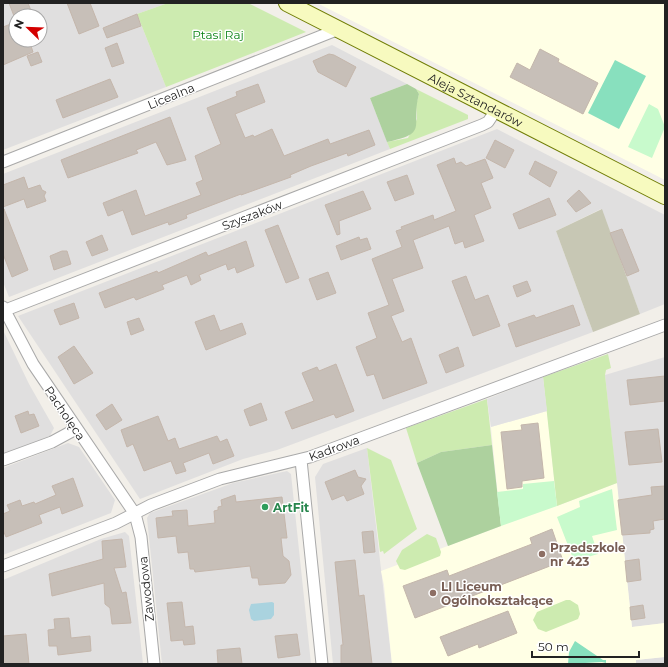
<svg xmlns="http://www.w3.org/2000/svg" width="668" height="667" viewBox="0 0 668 667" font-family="Montserrat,sans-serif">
<rect width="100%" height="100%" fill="#f2efe9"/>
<path fill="#e0dfdf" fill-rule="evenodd" d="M3 3H168L137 14 166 87 3 150ZM16 16H40V40H16Z
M332 45 407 84 370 98 390 149 9 297 3 282V174Z
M497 129 665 215V304L640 314 601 209 556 231 593 332 277 450 243 459 140 499 18 316Z
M3 330 29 384 54 428 50 436 3 454Z
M665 357V623L632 627 605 375Z
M68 443 79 447 115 500 111 513 3 555V468Z
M367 448 392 664H333L315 477 323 464Z
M287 471 291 474 311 664H162L147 518 150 513 233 483Z
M125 532 129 536 143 664H3V580L101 539Z
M665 657V664H636V660Z"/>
<path fill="#ffffe5" d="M317 3H665V180Z
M547 411 557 506 617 483 632 627 665 623V657L636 660V664H392L384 585 381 571 501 526 491 427Z"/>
<path fill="#c7c7b4" d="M602 209 640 314 593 332 556 231Z"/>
<path fill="#cdebb0" d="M168 3H248L306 32 166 87 137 14Z
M416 89 468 115V119L390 149 387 142 408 138 417 119 416 105 419 94Z
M608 354 611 368 606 370 605 375 617 483 557 506 543 377Z
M487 399 492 445 441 452 417 463 406 428Z
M367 448 391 460 417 529 384 554 383 551 380 552Z
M427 534 436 538 441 552 440 556 405 570 400 569 396 561 402 550Z
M566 600H570L578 605 580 614 578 619 546 632 538 629 533 620 537 612Z"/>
<path fill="#add19e" d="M407 84 416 89 419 94C410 127 430 133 387 142L370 98Z
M492 445 501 526 448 546 417 463 441 452Z"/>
<path fill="#c8facc" d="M649 104 658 109 665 127 652 158 628 147Z
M554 481 557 506 501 526 497 492 523 489V484Z
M612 489 617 530 592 536 598 554 574 561 557 517 580 507 579 501Z"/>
<path fill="#88e0be" d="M615 60 646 76 619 129 588 113Z
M575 641 603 660H606V663L602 662 568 664 569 652Z"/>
<path fill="#e2e2e2" d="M543 377 547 411 491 427 487 399Z"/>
<path fill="#aad3df" d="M272 602 274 603V615L271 619 254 621 251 619 249 610 251 604Z"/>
<path fill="#c7bfb8" stroke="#c4b6ab" d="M9 3H28L33 16H14Z
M67 3H90L99 26 79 34Z
M137 14 141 26 107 38 103 28Z
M16 22V40H29L33 52 3 65V27Z
M117 43 124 63 112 67 105 48Z
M540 49 559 59 558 62 598 83 583 114 510 77 517 63 530 70Z
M38 52 42 62 31 66 27 56Z
M329 54 334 55 356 67 346 87 318 72 313 61Z
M110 79 118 97 63 118 56 100Z
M258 84 265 102 235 114 245 138 253 135 254 137 272 129 284 156 328 139 330 144 369 130 375 145 348 156 347 153 311 166 290 175 291 177 241 195V194L186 215 187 218 169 225 168 222 132 235 123 210 108 216 103 203 136 190 145 216 201 195 196 183 203 180 195 156 221 144 207 108 237 96 236 92Z
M170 117 186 160 167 165 156 142 136 150 138 153 68 178 61 160Z
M495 140 514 150 505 168 486 158Z
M454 158 456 164 461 162 466 166 485 159 493 178 481 183 491 208 474 215 484 241 465 248 463 241 455 244 449 226 413 240 423 268 392 279 404 311 391 316 402 342 411 338 427 383 383 399 374 374 367 376 356 347 377 338 368 313 389 305 372 259 402 247 396 231 402 229 401 227 433 215 434 220 456 211 437 165Z
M535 161 557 172 550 187 529 174Z
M407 175 414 194 395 201 387 182Z
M24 177 28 189 40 185 42 190 46 192 44 196 46 201 27 208 24 199 3 207V185Z
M579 190 591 203 576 212 567 201Z
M363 191 371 209 339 221 340 234 337 235 325 205Z
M549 198 556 215 519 229 513 214Z
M4 209 28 270 12 277 3 254Z
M278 225 299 278 286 283 265 230Z
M622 229 639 271 627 276 610 233Z
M102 235 108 250 92 256 86 242Z
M359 237 360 240 367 238 371 249 341 260 336 246Z
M246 241 254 266 237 273 235 267 228 270 226 264 199 275 201 280 191 285 187 275 162 285 164 289 136 300 134 297 105 308 99 293 157 271 158 273 206 252 208 256Z
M62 251H67L71 264 54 270 50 256Z
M328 272 336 293 317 300 309 279Z
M466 276 475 300 488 295 500 326 473 336 452 281Z
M527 281 531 291 517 297 513 286Z
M74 303 79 318 60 325 54 310Z
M573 305 580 325 516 347 508 324 534 315 536 318Z
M214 315 220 331 242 323 246 334 206 350 195 322Z
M139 318 144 330 131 335 127 322Z
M74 346 93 373 74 384 58 357Z
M458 347 464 366 446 373 439 355Z
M336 364 354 411 336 418 334 414 292 429 285 412 314 401 302 373 317 367 319 371Z
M665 376V401L630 405 627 380Z
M261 403 267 420 250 426 244 410Z
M112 404 122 420 106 430 96 415Z
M28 411 29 415 34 414 39 426 21 433 15 416Z
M158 416 168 441 175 438 179 449 217 436 220 442 227 439 234 456 213 464 209 453 183 463 186 471 176 474 171 461 144 471 133 444 127 447 121 430Z
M538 423 544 478 522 481V487L507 489 501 432 522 430 521 425Z
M658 429 662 462 629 465 625 432Z
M355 470 358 477 366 479 361 486 364 494 347 501 344 495 332 500 325 482Z
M73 478 83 506 62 514 60 507 39 515 42 523 6 537 3 530V514L10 511 7 505 20 500 22 506 34 502 35 504 56 495 52 486Z
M665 486V519L653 521 654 529 650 530V533L622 535 618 500 652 495 651 487Z
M235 495 236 502 282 497 287 538H281L283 556 289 561 291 575 285 583 259 585 258 578H252L250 566 195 572 194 569H190L188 552 178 553 176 536 158 538 156 518 173 516 172 511 187 510 188 526 215 523 214 511 218 510V507L222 506 221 500Z
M552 529 563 561 415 618 403 586 447 570 449 576 532 544 530 538Z
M373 531 375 552 364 553 362 532Z
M122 539 126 567 114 568 122 593 126 592 131 623 112 624 110 608 105 604 104 583 52 596 49 574 103 559 102 541Z
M639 559 641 580 627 582 625 561Z
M355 560 359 596 364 595 372 664H341V645H343L335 562Z
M182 602 185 627 193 626 195 644 184 645 183 640 171 641 167 603Z
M643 605 645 618 631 620 630 607Z
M508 611 517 633 479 648 478 644 448 656 440 637Z
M69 618 71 638 90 636 91 651 58 655 57 646H49L48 630 55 629 54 619Z
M26 634 29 664H3V636Z
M297 634 300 655 278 658 275 636Z
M240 648 242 664H218L217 650Z"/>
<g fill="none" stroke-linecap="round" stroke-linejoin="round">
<defs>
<path id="street" d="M3 162 339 29
M3 307 33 364 135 514 141 537 154 664
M3 311 482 125 488 122 496 110
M3 460 52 442 76 429
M301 460 322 664
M3 566 116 523 151 505 220 479 310 457 665 325"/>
<g id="secondary">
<path id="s1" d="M287 3 665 196"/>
</g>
</defs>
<use href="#street" stroke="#a9a9a9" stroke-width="13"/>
<use href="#secondary" stroke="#707d05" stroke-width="18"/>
<use href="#street" stroke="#fff" stroke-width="11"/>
<use href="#secondary" stroke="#f7fabf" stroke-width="16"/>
</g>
<circle fill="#2e9e5b" stroke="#fff" stroke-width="1.5" cx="265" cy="507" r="4"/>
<g fill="#8d6e63" stroke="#fff" stroke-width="1.5">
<circle cx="542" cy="554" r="4"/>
<circle cx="433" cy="593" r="4"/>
</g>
<g text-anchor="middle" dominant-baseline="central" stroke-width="3" stroke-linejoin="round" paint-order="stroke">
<g font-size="12" fill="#0c8416" stroke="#fff">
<text x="218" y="34">Ptasi Raj</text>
</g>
<g font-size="12" fill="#222" stroke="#fff">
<text transform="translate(171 96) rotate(-22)">Licealna</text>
<text stroke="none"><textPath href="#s1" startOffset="212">Aleja Sztandarów</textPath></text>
<text transform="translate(252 215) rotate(-21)">Szyszaków</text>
<text transform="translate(65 413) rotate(56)">Pacholęca</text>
<text transform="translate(334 448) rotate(-20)">Kadrowa</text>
<text transform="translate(146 589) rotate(-96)">Zawodowa</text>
</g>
<g font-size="12" font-weight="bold" fill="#27864d" stroke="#fff" text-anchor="start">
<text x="273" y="507">ArtFit</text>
</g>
<g font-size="12" font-weight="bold" fill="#785e54" stroke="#fff" text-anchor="start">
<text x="550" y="547">Przedszkole<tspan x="550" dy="14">nr 423</tspan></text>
<text x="441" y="586">LI Liceum<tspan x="441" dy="14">Ogólnokształcące</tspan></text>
</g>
</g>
<rect width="668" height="667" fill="none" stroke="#222222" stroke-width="8"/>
<g transform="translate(28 28) rotate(293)"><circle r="19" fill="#ffffff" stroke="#a7a7a7"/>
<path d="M0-3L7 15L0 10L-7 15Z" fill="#d40000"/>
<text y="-6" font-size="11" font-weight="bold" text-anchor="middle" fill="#222222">N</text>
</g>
<path d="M532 651v6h107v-6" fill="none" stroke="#222222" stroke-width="2"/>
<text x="538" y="651" font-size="12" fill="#222222" stroke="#ffffff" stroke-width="3" paint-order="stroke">50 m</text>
</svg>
